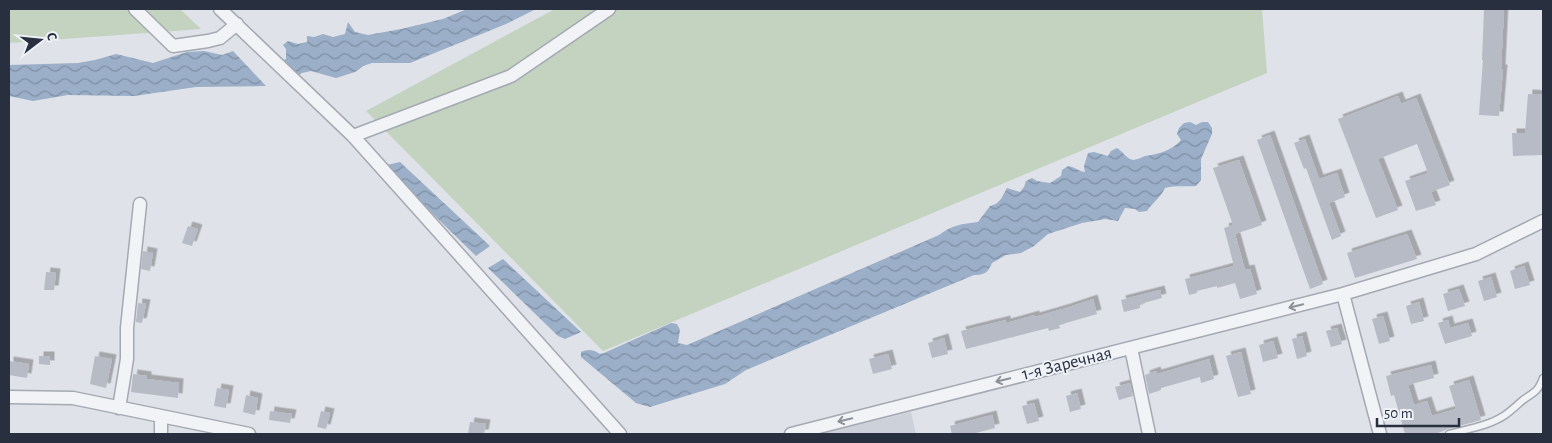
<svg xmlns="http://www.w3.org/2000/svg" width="1552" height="443" viewBox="0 0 1552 443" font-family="'Alegreya Sans',sans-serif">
<defs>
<pattern id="water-waves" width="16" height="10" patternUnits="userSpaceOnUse" patternTransform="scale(1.25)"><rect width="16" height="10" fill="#9bafc8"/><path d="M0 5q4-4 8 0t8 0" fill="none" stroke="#7e8fa4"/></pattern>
<filter id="shadow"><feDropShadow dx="4.5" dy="-4.5" stdDeviation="0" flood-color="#0004"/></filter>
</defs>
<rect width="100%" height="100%" fill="#dfe2e8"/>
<path fill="#cdd1da" d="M911 412 916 434H819Z"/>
<path fill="#c4d2c0" d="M9 9H180L201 29 9 43Z
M555 9H1262L1267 73 603 351 366 111Z"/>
<path fill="url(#water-waves)" d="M467 9H536L506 24 410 63H372L363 66 355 72 336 78 311 71 302 73 296 77 281 62 286 59V49L283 45 288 41 298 44 307 42V36L314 37 323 34 333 37 345 34 348 22 355 32 368 35 401 29 443 19Z
M204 51 222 55 233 51 266 86 196 87 134 96 68 95 33 101 9 96V65L78 63 95 60 116 54 153 63 187 52Z
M1190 122 1196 125 1202 122H1208L1212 128V134L1201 159V180L1196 186C1186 187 1176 185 1165 188 1161 197 1153 202 1147 211L1139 212 1135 209 1125 208 1118 221 1105 219 1082 223 1048 234 1034 246 1021 253 1006 255 992 263C988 273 984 275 974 275L746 370 725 384 650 407 636 403 581 357V352C588 349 593 349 600 354L604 353 671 323 677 324 680 330 678 343 687 345 939 235C952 225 962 224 978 222L990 206 996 204 1001 199 1007 188 1020 192 1024 187 1026 181 1032 178 1037 181 1050 183 1061 176 1062 170 1068 166C1075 167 1078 171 1085 172L1084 166 1088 153 1094 152 1108 156 1111 151 1117 148C1122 151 1127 159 1133 160 1137 160 1142 157 1145 156 1158 154 1172 151 1181 140L1177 134 1179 128 1184 123Z
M400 162 490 246 476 256 394 176 387 165Z
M503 259 581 332 565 339 558 336 488 268Z"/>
<path fill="#b6bbc5" filter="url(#shadow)" d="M1484 9H1504L1501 69H1503L1499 116 1479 115 1483 60H1482Z
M1528 94 1543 95V155L1513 156 1512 133H1525Z
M1398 96 1401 104 1416 98 1450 185 1431 192 1436 205 1416 211 1405 181 1428 173 1417 144 1378 159 1398 210 1376 218 1338 119Z
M1270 135 1323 284 1310 289 1257 140Z
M1305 139 1319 179 1337 173 1345 197 1329 203 1341 236 1332 240 1306 168 1304 169 1294 143Z
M1239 160 1262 225 1235 234 1245 270 1250 269 1257 294 1240 299 1235 283 1217 288V286L1197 291V293L1189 295 1185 279 1234 266 1224 228 1233 225 1213 168Z
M188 226 198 229 192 246 182 243Z
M1407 234 1417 259 1355 278 1347 253Z
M143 251 153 253 150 271 141 269Z
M1524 266 1530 285 1515 289 1510 271Z
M46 272 56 273 54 290H44Z
M1491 277 1497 297 1484 301 1478 281Z
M1459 289 1465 306 1448 311 1443 294Z
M1160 290 1162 298 1140 304V308L1124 312 1121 300Z
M1093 299 1097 314 1059 325 1060 328 1049 331 1048 328 966 349 961 331 1006 320V323L1035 315V317L1066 308Z
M1419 302 1424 321 1411 324 1406 306Z
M138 303 146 304 142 323 136 322Z
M1383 316 1390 341 1379 344 1372 319Z
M1448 320 1450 328 1468 323 1472 336 1445 344 1438 323Z
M1337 328 1342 344 1331 347 1326 331Z
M1302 336 1307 356 1297 359 1292 339Z
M944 338 948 354 932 358 928 343Z
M1273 341 1278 358 1263 362 1259 345Z
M1241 352 1251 394 1238 397 1226 356Z
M888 354 892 369 873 374 869 359Z
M39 356H50V365L39 364Z
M95 356 112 359 106 388 90 384Z
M1209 359 1214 379 1201 383 1200 377 1161 388V390L1149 394 1145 375 1156 371 1157 374Z
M9 361 29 364 27 378 9 375Z
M1431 365 1434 378 1408 385 1414 405 1427 401 1432 416 1456 409 1449 386 1469 380 1481 420 1448 429 1435 434H1405L1394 395 1391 396 1386 376Z
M133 374 147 376V379L179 383 178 398 131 392Z
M1130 383 1133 396 1119 400 1115 387Z
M217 388 229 390 226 408 214 406Z
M1077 393 1081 409 1070 412 1066 396Z
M246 395 258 398 255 415 243 412Z
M1034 403 1039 421 1027 424 1022 406Z
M270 411 292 414 290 423 269 420Z
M321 411 330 413 326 429 317 427Z
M992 415 995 428 972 434H952L950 426Z
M470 422 486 424 484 434H468Z"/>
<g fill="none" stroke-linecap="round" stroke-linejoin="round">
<defs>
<path id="lane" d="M1449 434C1467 429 1489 426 1505 415 1511 411 1517 405 1523 400 1534 392 1538 392 1543 378"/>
<path id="street" d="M135 9 173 46 208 41 220 38 237 24
M220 9 353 136 620 434
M353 136 511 76 609 9
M1343 294 1380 434
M1131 348 1149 434
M9 397 73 398 249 434
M119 408 127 359V328L140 204
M161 434V417
M791 434 1343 294 1476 254 1543 221"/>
</defs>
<use href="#lane" stroke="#a4a9b2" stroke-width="9"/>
<use href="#street" stroke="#a4a9b2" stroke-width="15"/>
<use href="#lane" stroke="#f2f3f6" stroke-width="6"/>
<use href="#street" stroke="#f2f3f6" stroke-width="12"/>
</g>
<defs><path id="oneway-shaft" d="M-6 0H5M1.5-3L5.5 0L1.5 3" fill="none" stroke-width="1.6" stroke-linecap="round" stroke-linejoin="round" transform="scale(1.25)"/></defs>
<g stroke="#8d929a">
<use href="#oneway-shaft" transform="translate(1296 306) rotate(166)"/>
<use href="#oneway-shaft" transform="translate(1003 380) rotate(166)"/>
<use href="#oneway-shaft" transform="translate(845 420) rotate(166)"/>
</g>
<g text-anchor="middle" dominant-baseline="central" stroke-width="4" stroke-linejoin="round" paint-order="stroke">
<g font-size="18" fill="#28303f" stroke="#eef1f6">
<text transform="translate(1067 364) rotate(-14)">1-я Заречная</text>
</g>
</g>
<rect width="1552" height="443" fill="none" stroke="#28303f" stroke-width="20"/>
<g transform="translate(40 40) rotate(74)" stroke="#eef1f6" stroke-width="4" paint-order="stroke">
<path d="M0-4L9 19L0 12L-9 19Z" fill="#28303f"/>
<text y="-8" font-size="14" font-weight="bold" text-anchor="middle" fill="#28303f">С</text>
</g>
<path d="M1377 418v8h82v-8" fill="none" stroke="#28303f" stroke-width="2.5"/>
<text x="1384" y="418" font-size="15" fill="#28303f" stroke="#eef1f6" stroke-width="4" paint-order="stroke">50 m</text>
</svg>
